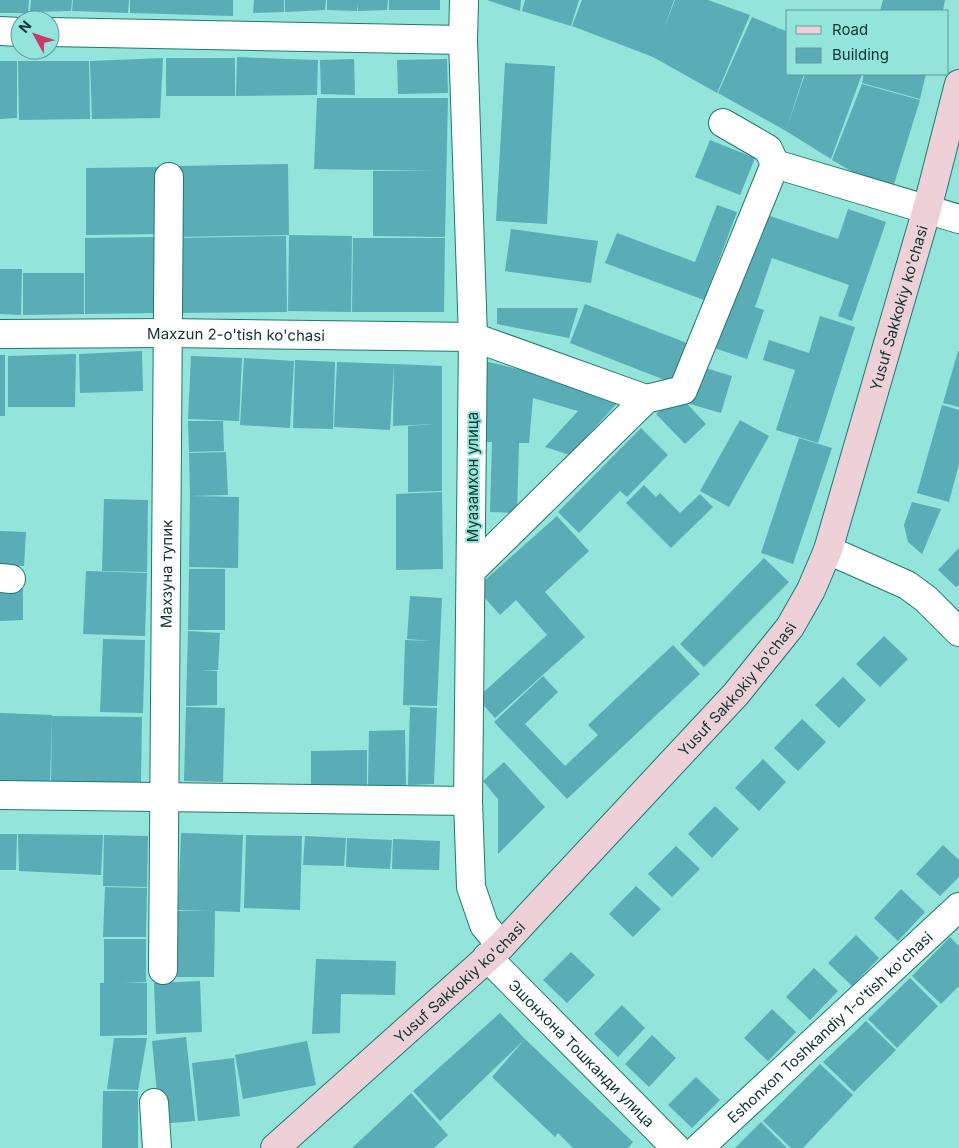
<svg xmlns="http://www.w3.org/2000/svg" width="959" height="1148" viewBox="0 0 959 1148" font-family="Inter,sans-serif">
<rect width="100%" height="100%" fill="#93e4da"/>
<path fill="#5aacb6" d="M0 0H29L28 13H0Z
M31 0H72L71 11 30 12Z
M73 0H129L128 13 72 11Z
M130 0H233V16L130 13Z
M254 0H284V12L253 13Z
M285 0H326L325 10 285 12Z
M327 0H388L387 10 358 11V3L357 11 327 10Z
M389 0H440V10H389Z
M487 0H521L520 11Z
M525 0H579L571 26 522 11Z
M582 0H674L664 29 675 0H708L750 15 717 93 653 57 572 26Z
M883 0H945L943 11H880Z
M752 17 788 32V74H804L786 131 718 93Z
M237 57 318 60 317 95 236 96Z
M163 58 160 118 92 119 90 61Z
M166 58H235V96H166Z
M354 59 355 95 321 94 320 60Z
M447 59 448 93 398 94 397 60Z
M0 61H17V118L0 119Z
M18 61H89L90 119 19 120Z
M505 63 555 66 547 224 496 221Z
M805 74H862L831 159 786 131Z
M864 74H926L920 99 862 83Z
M862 84 920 100 891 194 832 160Z
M317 98H448L445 237 373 236V171H438L314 169Z
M710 140 755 158 740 195 695 177Z
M288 164 289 235 177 237V166Z
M158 167V234L86 235V168Z
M717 205 737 212 704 300 605 263 617 233 695 262Z
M848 209 886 222 852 321 838 316 849 285 772 258 755 307 764 310 747 359 711 347 758 212 838 239Z
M511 229 598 241 591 283 505 271Z
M289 235 352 236 351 312 288 311Z
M286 236 287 312 178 313V238Z
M159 237V313L85 314V238Z
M353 238H445L444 312H352Z
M0 269H22L21 315 0 314Z
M23 273H84V314L23 315Z
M585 304 695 346 680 386 570 343Z
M497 308H578L569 338 497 324Z
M820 316 855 327 818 443 776 430 795 370 763 360 769 340 809 353Z
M142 351 143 391 80 393 79 354Z
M958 351H959V407L943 403Z
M76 354 75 407H8V356Z
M0 355H5V416H0Z
M191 356 242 358 239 421 188 419Z
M244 358 294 361 290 428 240 425Z
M295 360 335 362 333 429 293 428Z
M484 361 535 373 620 400 570 455 545 447 578 411 533 398 529 443H519L517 513 490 512 492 442H484Z
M337 362 394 364 390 430 334 427Z
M394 364 442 366V491L408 492V426L434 424 393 426Z
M702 367 732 376 721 413 690 404Z
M678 394 706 424 685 444 656 414Z
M942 405 959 410V464L949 502 917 493Z
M740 420 769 436 729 507 700 491Z
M188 421H223L224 451 189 452Z
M641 428 668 455 627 497 620 491 579 533 558 512Z
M799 438 832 448 793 564 761 553Z
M226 452 228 495 190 496 189 453Z
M644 485 656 497 660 493 680 513 700 494 713 507 671 548 626 503Z
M442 492 443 569 396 570V494Z
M190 496 239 497 238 568 189 567Z
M104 499 148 500 147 572 102 571Z
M912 502 941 509 922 554 908 542 904 525Z
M557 516 589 551 545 592 585 637 495 718 477 698 547 635 516 600 500 615 476 588Z
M0 531 26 532 24 566 0 565Z
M959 548V585L956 587 938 570Z
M764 558 789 582 704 667 680 644Z
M189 569H225V630H188Z
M86 571 147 573 145 636 83 634Z
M0 588H23V620L0 621Z
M410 596 442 598 437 706 403 705 405 640 432 641 407 639Z
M188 631 220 633 218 670 200 671H217V705L186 706Z
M884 636 908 659 880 687 856 664Z
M103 639 145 640 143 713 100 712Z
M673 645 700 674 567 799 494 722 543 676 558 692 525 724 565 766 598 735 588 725Z
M843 677 866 700 839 728 815 705Z
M186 707 225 708 223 782 184 781Z
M410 707 437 708 434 784 408 785Z
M0 713 52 715 50 783H0Z
M52 716 142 717 141 783H51Z
M802 719 826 742 798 771 774 748Z
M405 730 406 785 368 786 369 731Z
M367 750V786H311V751Z
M763 759 786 782 759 811 735 788Z
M504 762 545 807 498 854V799L483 781Z
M715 806 739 829 712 858 688 834Z
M181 833 243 835 240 912 215 911 214 977H177L178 911H209L178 910Z
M0 834H17L16 870H0Z
M18 834 103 835 101 875 19 871Z
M104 835 148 836 147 887 103 886Z
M246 835 302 836 300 910 244 908Z
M305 836 346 838 344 866 303 865Z
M347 838 392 840 390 869 346 867Z
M393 839 440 841 439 870 392 869Z
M943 845 959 860V877L940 896 916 874Z
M676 846 700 869 672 897 648 874Z
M636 886 661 909 633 937 609 914Z
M105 887 147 888 146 937H103Z
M901 889 925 912 898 941 874 918Z
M856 935 879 958 852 986 828 963Z
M950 937 959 946V986L941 1004 912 976Z
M104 939H146V982H123L147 983V1035L100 1036V983H104Z
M571 952 595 975 567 1003 543 980Z
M316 959 396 961 395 995 341 994 340 1033 312 1034Z
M814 968 838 991 810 1020 786 997Z
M910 978 938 1006 897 1048 868 1019Z
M200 981 202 1032 156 1034 154 983Z
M622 1005 645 1028 618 1057 594 1034Z
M772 1009 796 1032 768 1061 744 1038Z
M500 1013 525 1039 440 1121 413 1091Z
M866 1021 896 1050 854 1092 823 1062Z
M652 1035 676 1058 649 1087 625 1064Z
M186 1037 195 1121 160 1124 152 1041Z
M114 1038H147L138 1090 107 1089Z
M525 1039 633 1142 628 1148H573L558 1133 555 1137 492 1077Z
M307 1041 316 1085 243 1099 235 1055Z
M234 1058 240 1116 198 1121 192 1063Z
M820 1064 853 1095 803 1148H791L763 1121Z
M696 1077 720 1100 692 1128 668 1105Z
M103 1091H138V1148H102Z
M411 1093 448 1135 434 1148H352Z
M761 1122 787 1148H735Z"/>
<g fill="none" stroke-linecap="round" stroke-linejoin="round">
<defs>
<g id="minor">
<path d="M464 0 463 40 473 337 468 801 471 887 484 925 501 946"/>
<path d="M0 31 20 32"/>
<path d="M50 32 463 40"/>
<path d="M723 123 768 149 775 164 959 219"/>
<path id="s1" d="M0 334 168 333 473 337 646 399"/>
<path d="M828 550 907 585 926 599 959 632"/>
<path d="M471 571 646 399 683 390 775 164"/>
<path d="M0 578 11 579"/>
<path d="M0 795 468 801"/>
<path id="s2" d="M487 957 676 1148"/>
<path id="s3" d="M163 970 169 177"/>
<path d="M154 1103 157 1148"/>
<path id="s4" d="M699 1148 959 907"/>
</g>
<g id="secondary">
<path id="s5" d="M275 1148 501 946 736 694 790 627 811 590 828 550 927 209 959 84"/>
</g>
</defs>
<use href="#minor" stroke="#21786f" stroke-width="30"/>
<use href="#secondary" stroke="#21786f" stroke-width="30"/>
<use href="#minor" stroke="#fff" stroke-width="28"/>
<use href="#secondary" stroke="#eed1d8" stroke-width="28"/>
</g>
<g text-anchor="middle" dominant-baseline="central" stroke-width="4" stroke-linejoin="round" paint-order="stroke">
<g font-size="15" fill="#113430" stroke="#93e4da">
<text stroke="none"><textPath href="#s5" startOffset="1072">Yusuf Sakkokiy ko'chasi</textPath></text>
<text stroke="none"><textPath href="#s1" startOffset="236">Maxzun 2-o'tish ko'chasi</textPath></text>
<text transform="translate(472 477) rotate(-90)">Муазамхон улица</text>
<text stroke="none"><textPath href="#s3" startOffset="396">Махзуна тупик</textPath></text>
<text stroke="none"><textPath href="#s5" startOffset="652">Yusuf Sakkokiy ko'chasi</textPath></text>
<text stroke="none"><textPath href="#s5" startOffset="248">Yusuf Sakkokiy ko'chasi</textPath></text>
<text stroke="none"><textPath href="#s4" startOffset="178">Eshonxon Toshkandiy 1-o'tish ko'chasi</textPath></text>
<text stroke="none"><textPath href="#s2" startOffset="135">Эшонхона Тошканди улица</textPath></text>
</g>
</g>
<rect x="786" y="10" width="162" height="65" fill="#93e4da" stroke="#5f9e96"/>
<rect x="796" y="26" width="25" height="8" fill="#eed1d8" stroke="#5f9e96"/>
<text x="832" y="35" font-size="15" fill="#113430">Road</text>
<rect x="796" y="48" width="25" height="15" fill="#5aacb6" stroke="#5f9e96"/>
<text x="832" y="60" font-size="15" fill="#113430">Building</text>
<g transform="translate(35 35) rotate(310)"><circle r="24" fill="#93e4da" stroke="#5f9e96"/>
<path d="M0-4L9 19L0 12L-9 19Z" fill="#c83b68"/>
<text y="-8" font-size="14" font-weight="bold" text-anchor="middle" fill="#113430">N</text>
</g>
</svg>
